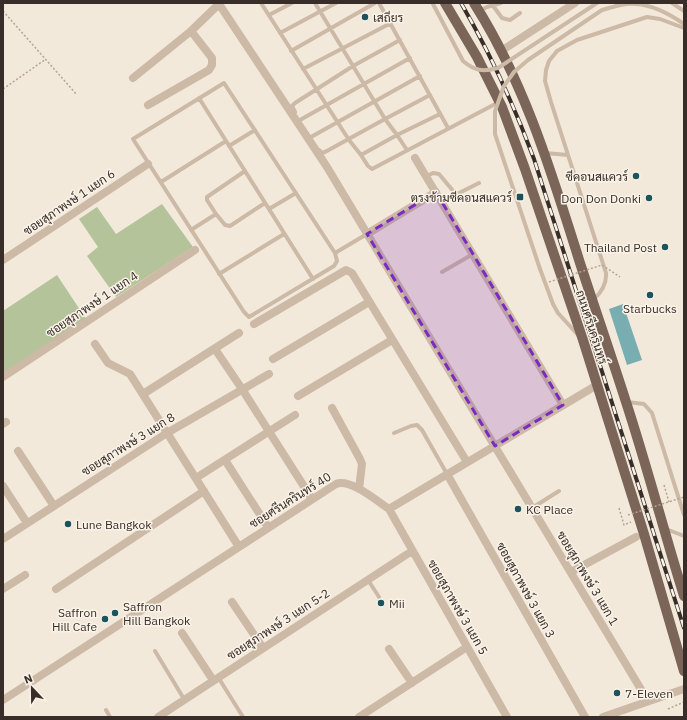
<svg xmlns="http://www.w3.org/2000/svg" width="687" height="720" viewBox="0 0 687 720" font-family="'IBM Plex Sans',Sarabun,sans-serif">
<rect width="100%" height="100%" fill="#f3e9db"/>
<path fill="#b4c39a" d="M162 204 193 247 116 297 87 256 98 247 79 219 97 207 116 234Z
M57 275 86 319 3 374V311Z"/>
<path fill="#78adb2" d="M623 304 642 360 627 365 609 309Z"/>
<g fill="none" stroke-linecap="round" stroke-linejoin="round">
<path stroke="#b8a390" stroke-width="1.5" stroke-dasharray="2 2" stroke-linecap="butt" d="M3 11 77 95
M3 89 46 59
M664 485 669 502
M619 508 624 525 631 522
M668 709 684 702"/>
<path stroke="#ccb9a6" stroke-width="4" d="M261 3 349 140 361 155 368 166 372 169 499 102
M315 3 385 119 397 135 407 150
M379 3 448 128
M491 3 502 18 510 20 520 13
M672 3 684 11
M479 11 487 7 501 3
M269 15 292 3
M280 33 336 3
M291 51 375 3
M303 69 391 23
M224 83 335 253 337 261 334 266 249 317 244 312 133 139Z
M199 98 313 279
M295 112 292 106 295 103 353 66 400 40
M300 120 410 58
M311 137 420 76
M229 146 255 130
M319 150 322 153 325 152 385 119 430 95
M545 153 568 155
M361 155 397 135 440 114
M427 176 433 173 439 174 454 192 457 194 479 183
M161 182 226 141
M269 209 296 193
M216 214 207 200V197L245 171
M191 230 216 214 225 225 230 226 265 203
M335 253 367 234
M540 269 553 304 558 313 578 335
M442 272 473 254
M219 274 284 234
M593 300C601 293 607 285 606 273L551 102 545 81 546 70 549 61 557 51 577 40 647 17 660 19 684 28
M627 402 644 404 652 413 684 515
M394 433 411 426 417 425 422 430 447 474
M532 508 559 491
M666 529 684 536
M368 580 379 597
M155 651 184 699
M218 677 243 717
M106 710 110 717"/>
<path stroke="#ccb9a6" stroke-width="8" d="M501 51 575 3
M133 78 191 31
M148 105 209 70 212 65V58L191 31 219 4 327 167 648 701
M415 158 563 405
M367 234 436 192
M3 260 148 164
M254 324 346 270 352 273 467 462
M95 344 108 363 130 374 239 547
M215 349 242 389 312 499
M273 359 369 302
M3 377 195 250
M143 394 239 333
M298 396 392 340
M332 408 360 459 362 464 359 489
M3 424 6 422
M18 451 54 506
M225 460 268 527
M447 474 585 717
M196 478 295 415
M3 486 27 523
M389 509 507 717
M3 539 167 433 269 374
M571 572 636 537
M3 589 25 575
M56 589 204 491
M232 602 263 648
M182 633 213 680
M389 649 412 683
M3 700 336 484C350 478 377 501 389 509L597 385
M158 717 412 551
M359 717 467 647
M603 717 684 689"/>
<path stroke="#7b6558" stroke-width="10" d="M445 3 477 57 502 107 525 169 583 340 644 534 684 671
M474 3C525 83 552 174 580 263 595 309 611 355 626 402 647 466 664 532 684 596"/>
<defs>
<path id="rail" d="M461 3C490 53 514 105 534 159L684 628"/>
</defs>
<use href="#rail" stroke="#382d28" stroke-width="4"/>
<use href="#rail" stroke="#faf3e8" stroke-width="2.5" stroke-dasharray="8" stroke-linecap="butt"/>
<path stroke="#b8a390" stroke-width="1.5" stroke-dasharray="2 2" stroke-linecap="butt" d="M549 282 602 265 620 277
M628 515 684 497"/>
<path stroke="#ccb9a6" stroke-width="4" d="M433 4 463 61C475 71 483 72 498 68L597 3
M540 269 495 134V111L504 86 514 72 528 60 602 10C613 7 625 2 636 4 652 5 671 15 684 24"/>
</g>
<path fill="#7b2cbf" fill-opacity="0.2" stroke="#7b2cbf" stroke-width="3" stroke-dasharray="8 5" stroke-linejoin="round" d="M436 192 563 405 495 446 367 234Z"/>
<g fill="#1b545c" stroke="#faf3e8" stroke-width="1.5">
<circle cx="365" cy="17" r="4"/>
<circle cx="636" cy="176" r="4"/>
<rect x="516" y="193" width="8" height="8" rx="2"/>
<circle cx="649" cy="198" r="4"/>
<circle cx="665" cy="247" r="4"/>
<circle cx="650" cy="295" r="4"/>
<circle cx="518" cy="509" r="4"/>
<circle cx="68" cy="524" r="4"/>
<circle cx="381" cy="603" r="4"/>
<circle cx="115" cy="613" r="4"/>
<circle cx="105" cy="619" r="4"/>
<circle cx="617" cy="693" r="4"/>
</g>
<g text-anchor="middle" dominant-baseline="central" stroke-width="3" stroke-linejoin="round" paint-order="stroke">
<g font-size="12" fill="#382d28" stroke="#faf3e8" text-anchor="start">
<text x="373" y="17">เสถียร</text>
<text x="628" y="176" text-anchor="end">ซีคอนสแควร์</text>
<text x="512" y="197" text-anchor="end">ตรงข้ามซีคอนสแควร์</text>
<text x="641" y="198" text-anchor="end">Don Don Donki</text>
<text x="657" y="247" text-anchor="end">Thailand Post</text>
<text x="650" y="308" text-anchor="middle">Starbucks</text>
<text x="526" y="509">KC Place</text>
<text x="76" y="524">Lune Bangkok</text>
<text x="389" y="603">Mii</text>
<text x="123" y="606">Saffron<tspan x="123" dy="14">Hill Bangkok</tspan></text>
<text x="97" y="612" text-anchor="end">Saffron<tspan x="97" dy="14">Hill Cafe</tspan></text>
<text x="625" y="693">7-Eleven</text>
</g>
<g font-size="12" fill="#382d28" stroke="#faf3e8">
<text transform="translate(69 202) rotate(-34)">ซอยสุภาพงษ์ 1 แยก 6</text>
<text transform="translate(92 304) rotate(-34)">ซอยสุภาพงษ์ 1 แยก 4</text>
<text transform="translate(592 327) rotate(72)">ถนนศรีนครินทร์</text>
<text transform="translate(128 444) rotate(-32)">ซอยสุภาพงษ์ 3 แยก 8</text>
<text transform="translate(290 500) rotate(-32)">ซอยศรีนครินทร์ 40</text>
<text transform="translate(588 578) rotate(59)">ซอยสุภาพงษ์ 3 แยก 1</text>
<text transform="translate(526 590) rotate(61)">ซอยสุภาพงษ์ 3 แยก 3</text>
<text transform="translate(458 607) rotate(60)">ซอยสุภาพงษ์ 3 แยก 5</text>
<text transform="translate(278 624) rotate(-33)">ซอยสุภาพงษ์ 3 แยก 5-2</text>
</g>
</g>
<rect width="687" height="720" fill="none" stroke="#382d28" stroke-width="8"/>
<g transform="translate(32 688) rotate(338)" stroke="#faf3e8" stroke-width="3" paint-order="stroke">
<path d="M0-3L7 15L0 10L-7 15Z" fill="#382d28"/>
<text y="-6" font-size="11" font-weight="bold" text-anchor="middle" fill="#382d28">N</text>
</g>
</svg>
